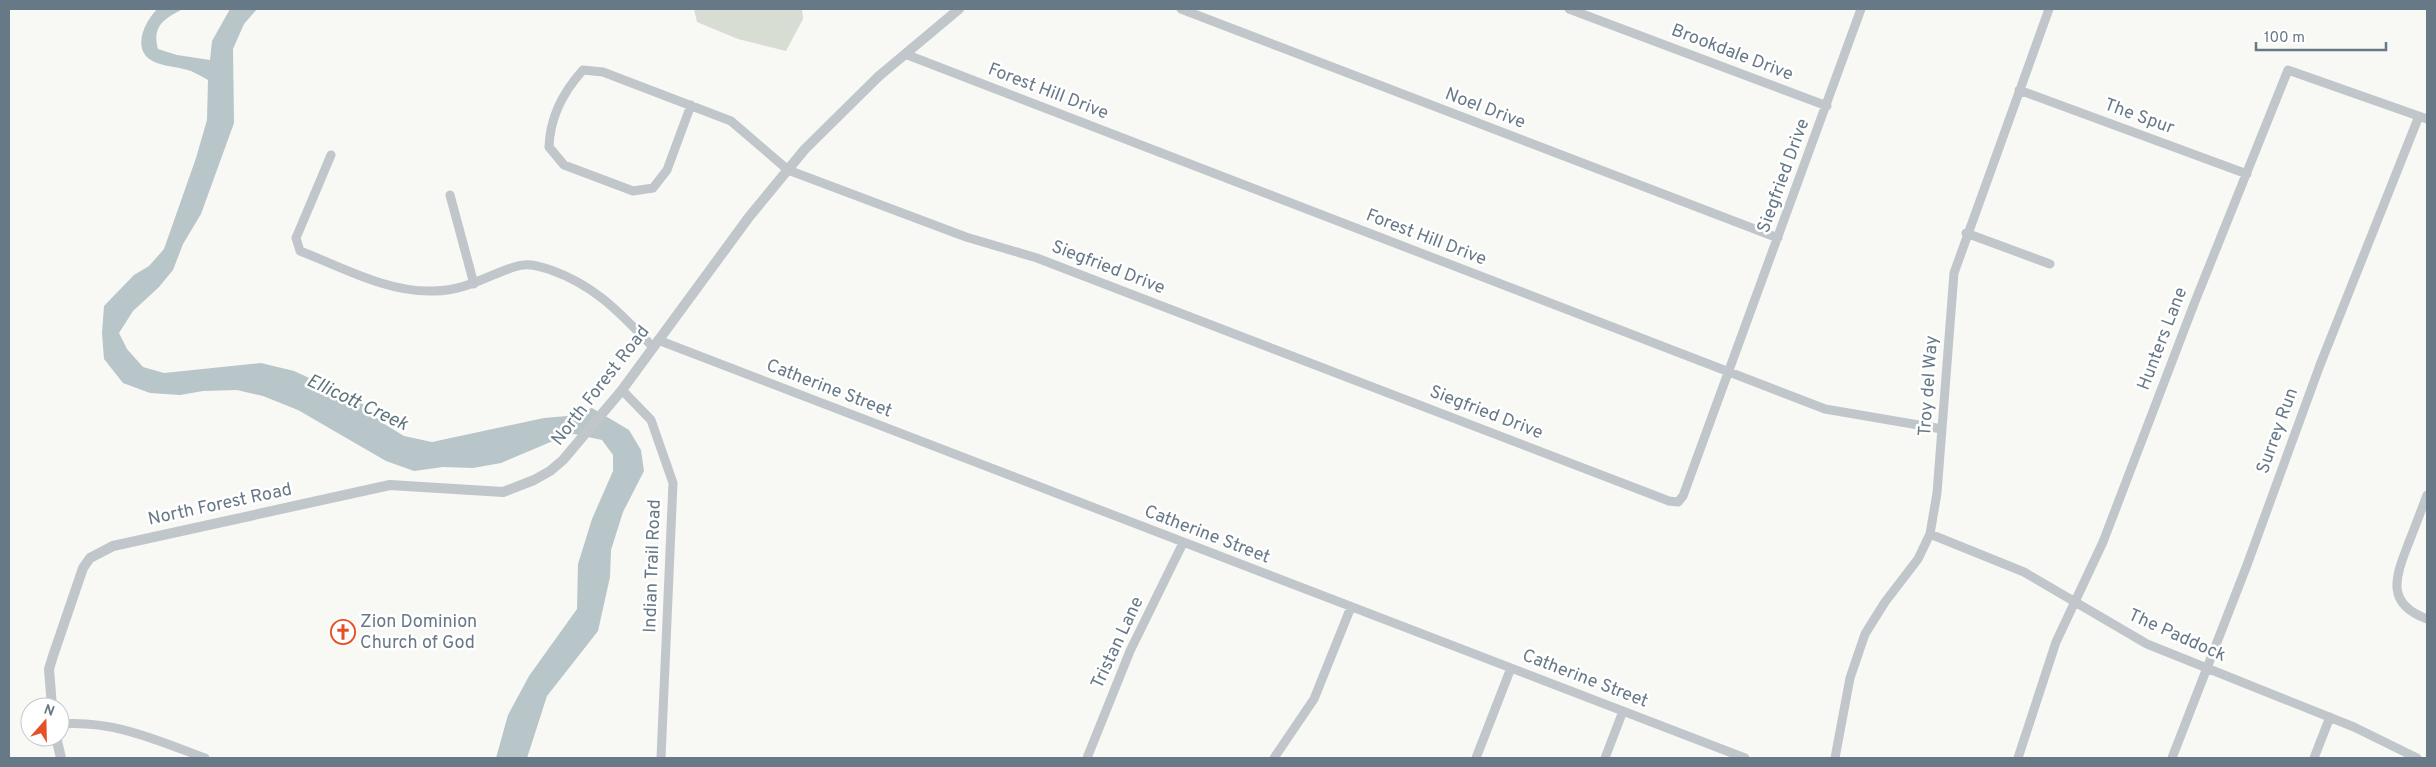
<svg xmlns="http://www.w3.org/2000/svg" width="2436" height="767" viewBox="0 0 2436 767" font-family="Overpass,sans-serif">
<rect width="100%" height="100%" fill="#f8f8f5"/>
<path fill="#d8ddd4" d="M694 9H802L803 19 786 51 738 39 697 22Z"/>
<path fill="#b8c5c9" d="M157 9H183C163 19 152 27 158 49L177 55 210 60 212 41 230 9H257L244 24 233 49 234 123 201 214 183 244 173 270 159 287 133 311 119 333 127 349 143 367 164 373 261 363 294 371 361 402 381 422 404 436 432 442 544 418 567 416 592 408 629 430 641 450 644 471 623 512 611 550 610 577 598 631 547 696 527 758H496L508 715 529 676 577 609 578 564 592 519 613 471V455L602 440 574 434 560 438 501 463 473 468 443 467 414 471 386 461 298 410 263 396 237 390 203 391 180 395 150 393 123 383 104 359 102 333 104 306 134 275 149 266 164 249 196 158 207 120 208 80C203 77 197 74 191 71 180 67 168 67 157 63 130 53 143 24 157 9Z"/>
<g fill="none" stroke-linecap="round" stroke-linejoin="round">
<path stroke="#c1c6ca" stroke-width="9" d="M1181 9 1778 238
M1569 9 1827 106
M905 54 1825 409 1942 429
M2019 90 2247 174
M691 105 667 170 653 188 633 191 564 165 549 147C550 116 563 92 583 70L603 72 731 121 788 170 966 237 1037 258 1669 501 1678 502 1683 496 1861 9
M331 155 296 238 300 251C342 267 388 293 434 291 467 290 484 277 514 267 527 262 538 266 551 270 596 286 620 313 653 347
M450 195 474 284
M1966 233 2050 264
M658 340 1745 758
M622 390 651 420 673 483 661 758
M2427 495C2421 511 2415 527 2409 542 2396 576 2384 603 2427 619
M1930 534 2024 572 2147 644 2354 727 2417 758
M60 724C114 720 156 740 205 758
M1087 758 1130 651 1183 543
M1274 758 1314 699 1351 607
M1476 758 1511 668
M1605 758 1623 711
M1835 758 1850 678 1865 634 1885 602 1918 559 1930 534 1937 493 1954 273 2049 9
M2018 758 2056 642 2103 542 2194 304 2288 70 2427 119
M2172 758 2247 565 2320 365 2419 116
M2314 758 2330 717"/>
<path stroke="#c1c6ca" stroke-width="10" d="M52 707 49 669 53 656 83 568 90 558 113 546 390 485 503 492 534 480 550 471 563 460 622 390 749 217 805 149 879 76 959 9
M56 737 61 758"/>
</g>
<defs>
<symbol id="church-ring" viewBox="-11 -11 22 22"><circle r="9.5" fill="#fff" stroke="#e55029" stroke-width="1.5"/><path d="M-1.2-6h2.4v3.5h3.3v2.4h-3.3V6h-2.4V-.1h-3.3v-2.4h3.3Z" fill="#e55029"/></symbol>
</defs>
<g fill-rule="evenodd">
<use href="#church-ring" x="329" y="618" width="28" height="28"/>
</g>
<g text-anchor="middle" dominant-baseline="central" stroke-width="5" stroke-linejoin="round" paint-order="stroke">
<g font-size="18" fill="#677987" stroke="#fff">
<text transform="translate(1732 53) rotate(21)">Brookdale Drive</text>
<text transform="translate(1048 92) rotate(21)">Forest Hill Drive</text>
<text transform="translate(1485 109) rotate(21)">Noel Drive</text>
<text transform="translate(2139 117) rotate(20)">The Spur</text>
<text transform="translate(1784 176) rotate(-70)">Siegfried Drive</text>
<text transform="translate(1426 238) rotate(21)">Forest Hill Drive</text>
<text transform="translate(1108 268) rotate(21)">Siegfried Drive</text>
<text transform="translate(2163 339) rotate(-69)">Hunters Lane</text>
<text transform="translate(601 386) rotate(-52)">North Forest Road</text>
<text transform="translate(1929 386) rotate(-86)">Troy del Way</text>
<text transform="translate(829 389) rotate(21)">Catherine Street</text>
<text transform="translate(1486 413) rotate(21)">Siegfried Drive</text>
<text transform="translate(2278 431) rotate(-70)">Surrey Run</text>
<text transform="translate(220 505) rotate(-12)">North Forest Road</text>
<text transform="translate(1207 535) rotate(21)">Catherine Street</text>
<text transform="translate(653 566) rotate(-88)">Indian Trail Road</text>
<text transform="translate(2177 636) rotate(24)">The Paddock</text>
<text transform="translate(1118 643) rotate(-65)">Tristan Lane</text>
<text transform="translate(1585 679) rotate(21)">Catherine Street</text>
</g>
<g font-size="18" fill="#677987" stroke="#fff" text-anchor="start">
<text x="360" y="622">Zion Dominion<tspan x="360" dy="21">Church of God</tspan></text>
</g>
<g font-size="19" font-style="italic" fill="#5e747b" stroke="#fff">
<text transform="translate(357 403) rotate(25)">Ellicott Creek</text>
</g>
</g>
<rect width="2436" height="767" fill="none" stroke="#677987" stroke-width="20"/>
<g transform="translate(45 722) rotate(20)"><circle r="24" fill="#ffffff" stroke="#c2c9cf"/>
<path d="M0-4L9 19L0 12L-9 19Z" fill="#e55029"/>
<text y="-8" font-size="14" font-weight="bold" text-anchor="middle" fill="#677987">N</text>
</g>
<path d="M2256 42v8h130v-8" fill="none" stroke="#677987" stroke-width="2.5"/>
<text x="2264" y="42" font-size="15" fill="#677987" stroke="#ffffff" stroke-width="4" paint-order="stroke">100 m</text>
</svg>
